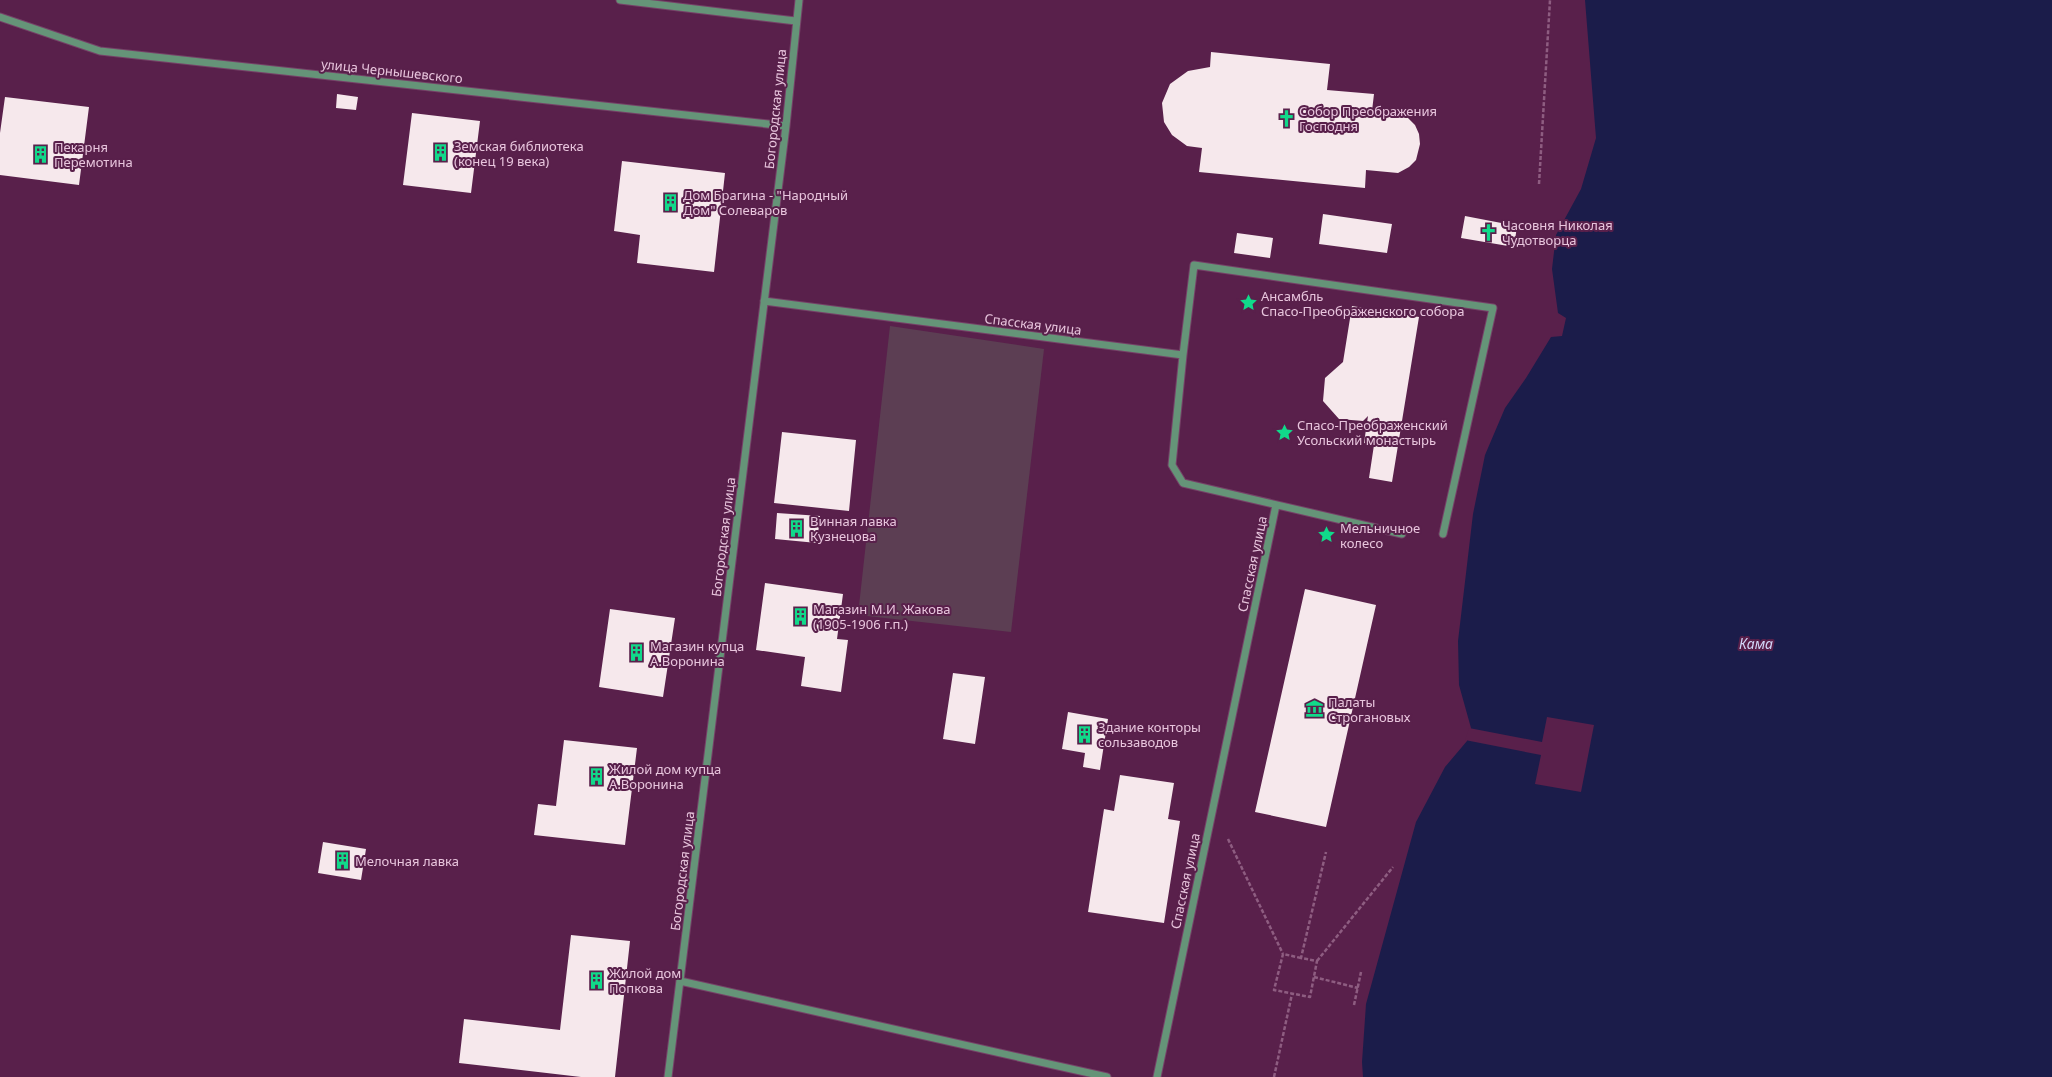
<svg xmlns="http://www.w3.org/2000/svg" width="2052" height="1077" viewBox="0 0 2052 1077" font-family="'Noto Sans',sans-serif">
<rect width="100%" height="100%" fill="#59204b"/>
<path fill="#5c3e53" d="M890 326 1044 349 1011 632 858 615Z"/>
<path fill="#1b1c4a" d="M1585 0H2052V1077H1363L1362 1062 1366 1004 1416 822 1445 767 1467 741 1471 728 1459 685 1458 641 1473 514 1485 455 1505 408 1526 378 1551 337 1562 336 1566 318 1558 313 1552 269 1556 235 1581 189 1596 138Z"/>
<path fill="#59204b" d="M1547 717 1594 725 1581 792 1535 784 1541 755 1465 740 1469 728 1542 742Z"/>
<path fill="#f6e8ec" d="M1211 52 1330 64 1327 90 1374 94 1372 111 1404 114 1415 125 1419 134 1420 144 1416 160 1409 167 1398 173 1366 170 1365 188 1199 172 1202 148 1187 146 1172 135 1164 122 1162 103 1170 84 1188 71 1210 67Z
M337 94 358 97 356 110 336 108Z
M5 97 89 107 79 185 0 175V133Z
M412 113 480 121 471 193 403 185Z
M622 161 725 173 714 272 637 263 640 235 614 231Z
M1323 214 1392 224 1387 253 1319 244Z
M1465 216 1517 226 1514 247 1461 238Z
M1237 233 1273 238 1270 258 1234 253Z
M1352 306 1419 317 1392 482 1369 478 1374 445 1364 443 1368 416 1363 421 1339 419 1323 401 1325 378 1343 362Z
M782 432 856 440 849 511 774 503Z
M777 513 820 516 817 543 775 539Z
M765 583 843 594 837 639 848 640 841 692 801 686 805 657 756 650Z
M1305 589 1376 605 1326 827 1255 812Z
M610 609 675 618 663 697 599 687Z
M953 673 985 677 975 744 943 739Z
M1068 712 1108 719 1100 770 1083 767 1085 753 1062 749Z
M564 740 637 748 625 845 534 835 538 804 556 806Z
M1120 775 1174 783 1168 819 1180 821 1164 923 1088 912 1104 809 1114 811Z
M323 842 366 849 361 880 318 873Z
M571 935 630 941 615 1077H581L459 1063 464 1019 560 1030Z"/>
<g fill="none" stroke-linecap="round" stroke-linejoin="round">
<defs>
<path id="minor" d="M620 0 796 21
M0 17 100 51 786 126
M764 301 1183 355 1172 465 1183 483 1402 534
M1183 355 1194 265 1493 308 1443 534
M680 981 1107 1077
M668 1077 786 126 799 0
M1157 1077 1276 505"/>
</defs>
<use href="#minor" stroke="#764168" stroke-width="9"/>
<path stroke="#8e5d81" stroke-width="2.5" stroke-dasharray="4 2" stroke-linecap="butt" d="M1539 184 1550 0
M1228 839 1283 954
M1301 958 1283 954 1274 990 1310 997 1317 961 1301 958 1326 852
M1317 961 1393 867
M1314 977 1358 988
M1354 1005 1361 972
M1274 1077 1292 994"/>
<use href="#minor" stroke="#659478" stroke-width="7"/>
</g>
<defs>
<symbol id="church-bare" viewBox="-9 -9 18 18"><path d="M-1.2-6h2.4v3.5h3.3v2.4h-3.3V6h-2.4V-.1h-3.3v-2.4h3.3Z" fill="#11d98a" stroke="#59204b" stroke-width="2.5" paint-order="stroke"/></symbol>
<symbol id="building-bare" viewBox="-9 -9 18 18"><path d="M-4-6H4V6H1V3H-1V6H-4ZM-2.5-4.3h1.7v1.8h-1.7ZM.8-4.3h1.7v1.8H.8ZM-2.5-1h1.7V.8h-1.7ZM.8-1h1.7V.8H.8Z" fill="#11d98a" stroke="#59204b" stroke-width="2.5" paint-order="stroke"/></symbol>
<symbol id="sight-bare" viewBox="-9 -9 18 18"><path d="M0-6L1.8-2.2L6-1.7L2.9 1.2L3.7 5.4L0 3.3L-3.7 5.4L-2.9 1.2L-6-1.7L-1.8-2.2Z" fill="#11d98a" stroke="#59204b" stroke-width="2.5" paint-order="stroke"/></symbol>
<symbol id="museum-bare" viewBox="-9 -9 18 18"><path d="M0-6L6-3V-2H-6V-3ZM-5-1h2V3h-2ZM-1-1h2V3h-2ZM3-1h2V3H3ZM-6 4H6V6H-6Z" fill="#11d98a" stroke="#59204b" stroke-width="2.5" paint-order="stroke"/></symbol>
</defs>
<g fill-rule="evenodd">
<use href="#church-bare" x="1274" y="106" width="25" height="25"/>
<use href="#building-bare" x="428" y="140" width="25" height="25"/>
<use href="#building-bare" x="28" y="142" width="25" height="25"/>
<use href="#building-bare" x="658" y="190" width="25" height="25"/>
<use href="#church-bare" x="1476" y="220" width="25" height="25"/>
<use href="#sight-bare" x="1236" y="290" width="25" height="25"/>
<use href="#sight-bare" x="1272" y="420" width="25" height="25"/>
<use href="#building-bare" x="784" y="516" width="25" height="25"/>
<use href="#sight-bare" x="1314" y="522" width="25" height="25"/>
<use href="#building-bare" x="788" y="604" width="25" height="25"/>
<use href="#building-bare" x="624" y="640" width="25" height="25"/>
<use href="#museum-bare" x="1302" y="696" width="25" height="25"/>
<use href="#building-bare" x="1072" y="722" width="25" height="25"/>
<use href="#building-bare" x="584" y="764" width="25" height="25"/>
<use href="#building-bare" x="330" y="848" width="25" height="25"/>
<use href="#building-bare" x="584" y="968" width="25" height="25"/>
</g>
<g text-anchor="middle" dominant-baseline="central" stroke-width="4" stroke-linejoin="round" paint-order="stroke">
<g font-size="13" fill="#e8c5dd" stroke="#59204b">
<text transform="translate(392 71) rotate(6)">улица Чернышевского</text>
<text transform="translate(775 109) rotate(-84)">Богородская улица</text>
<text transform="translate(1033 324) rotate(7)">Спасская улица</text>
<text transform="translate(723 537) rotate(-83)">Богородская улица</text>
<text transform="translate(1252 564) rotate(-78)">Спасская улица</text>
<text transform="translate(682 871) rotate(-83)">Богородская улица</text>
<text transform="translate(1185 881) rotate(-78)">Спасская улица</text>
</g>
<g font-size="13" fill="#e8c5dd" stroke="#59204b" text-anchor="start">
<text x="1299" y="111">Собор Преображения<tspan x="1299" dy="15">Господня</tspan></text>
<text x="454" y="146">Земская библиотека<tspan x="454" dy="15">(конец 19 века)</tspan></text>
<text x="54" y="147">Пекарня<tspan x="54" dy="15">Перемотина</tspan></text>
<text x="683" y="195">Дом Брагина - "Народный<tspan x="683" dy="15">Дом" Солеваров</tspan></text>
<text x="1502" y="225">Часовня Николая<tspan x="1502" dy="15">Чудотворца</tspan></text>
<text x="1261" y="296">Ансамбль<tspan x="1261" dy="15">Спасо-Преображенского собора</tspan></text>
<text x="1297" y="425">Спасо-Преображенский<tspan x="1297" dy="15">Усольский монастырь</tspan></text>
<text x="810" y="521">Винная лавка<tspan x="810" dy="15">Кузнецова</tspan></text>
<text x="1340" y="528">Мельничное<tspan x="1340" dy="15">колесо</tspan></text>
<text x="813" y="609">Магазин М.И. Жакова<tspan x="813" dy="15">(1905-1906 г.п.)</tspan></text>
<text x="650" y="646">Магазин купца<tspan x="650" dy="15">А.Воронина</tspan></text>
<text x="1328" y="702">Палаты<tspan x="1328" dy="15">Строгановых</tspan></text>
<text x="1098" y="727">Здание конторы<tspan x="1098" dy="15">сользаводов</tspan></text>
<text x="609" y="769">Жилой дом купца<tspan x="609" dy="15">А.Воронина</tspan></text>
<text x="355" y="861">Мелочная лавка</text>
<text x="609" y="973">Жилой дом<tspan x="609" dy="15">Попкова</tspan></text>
</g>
<g font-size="14" font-style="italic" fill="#d2d8f9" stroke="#59204b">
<text x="1756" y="643">Кама</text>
</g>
</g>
</svg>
